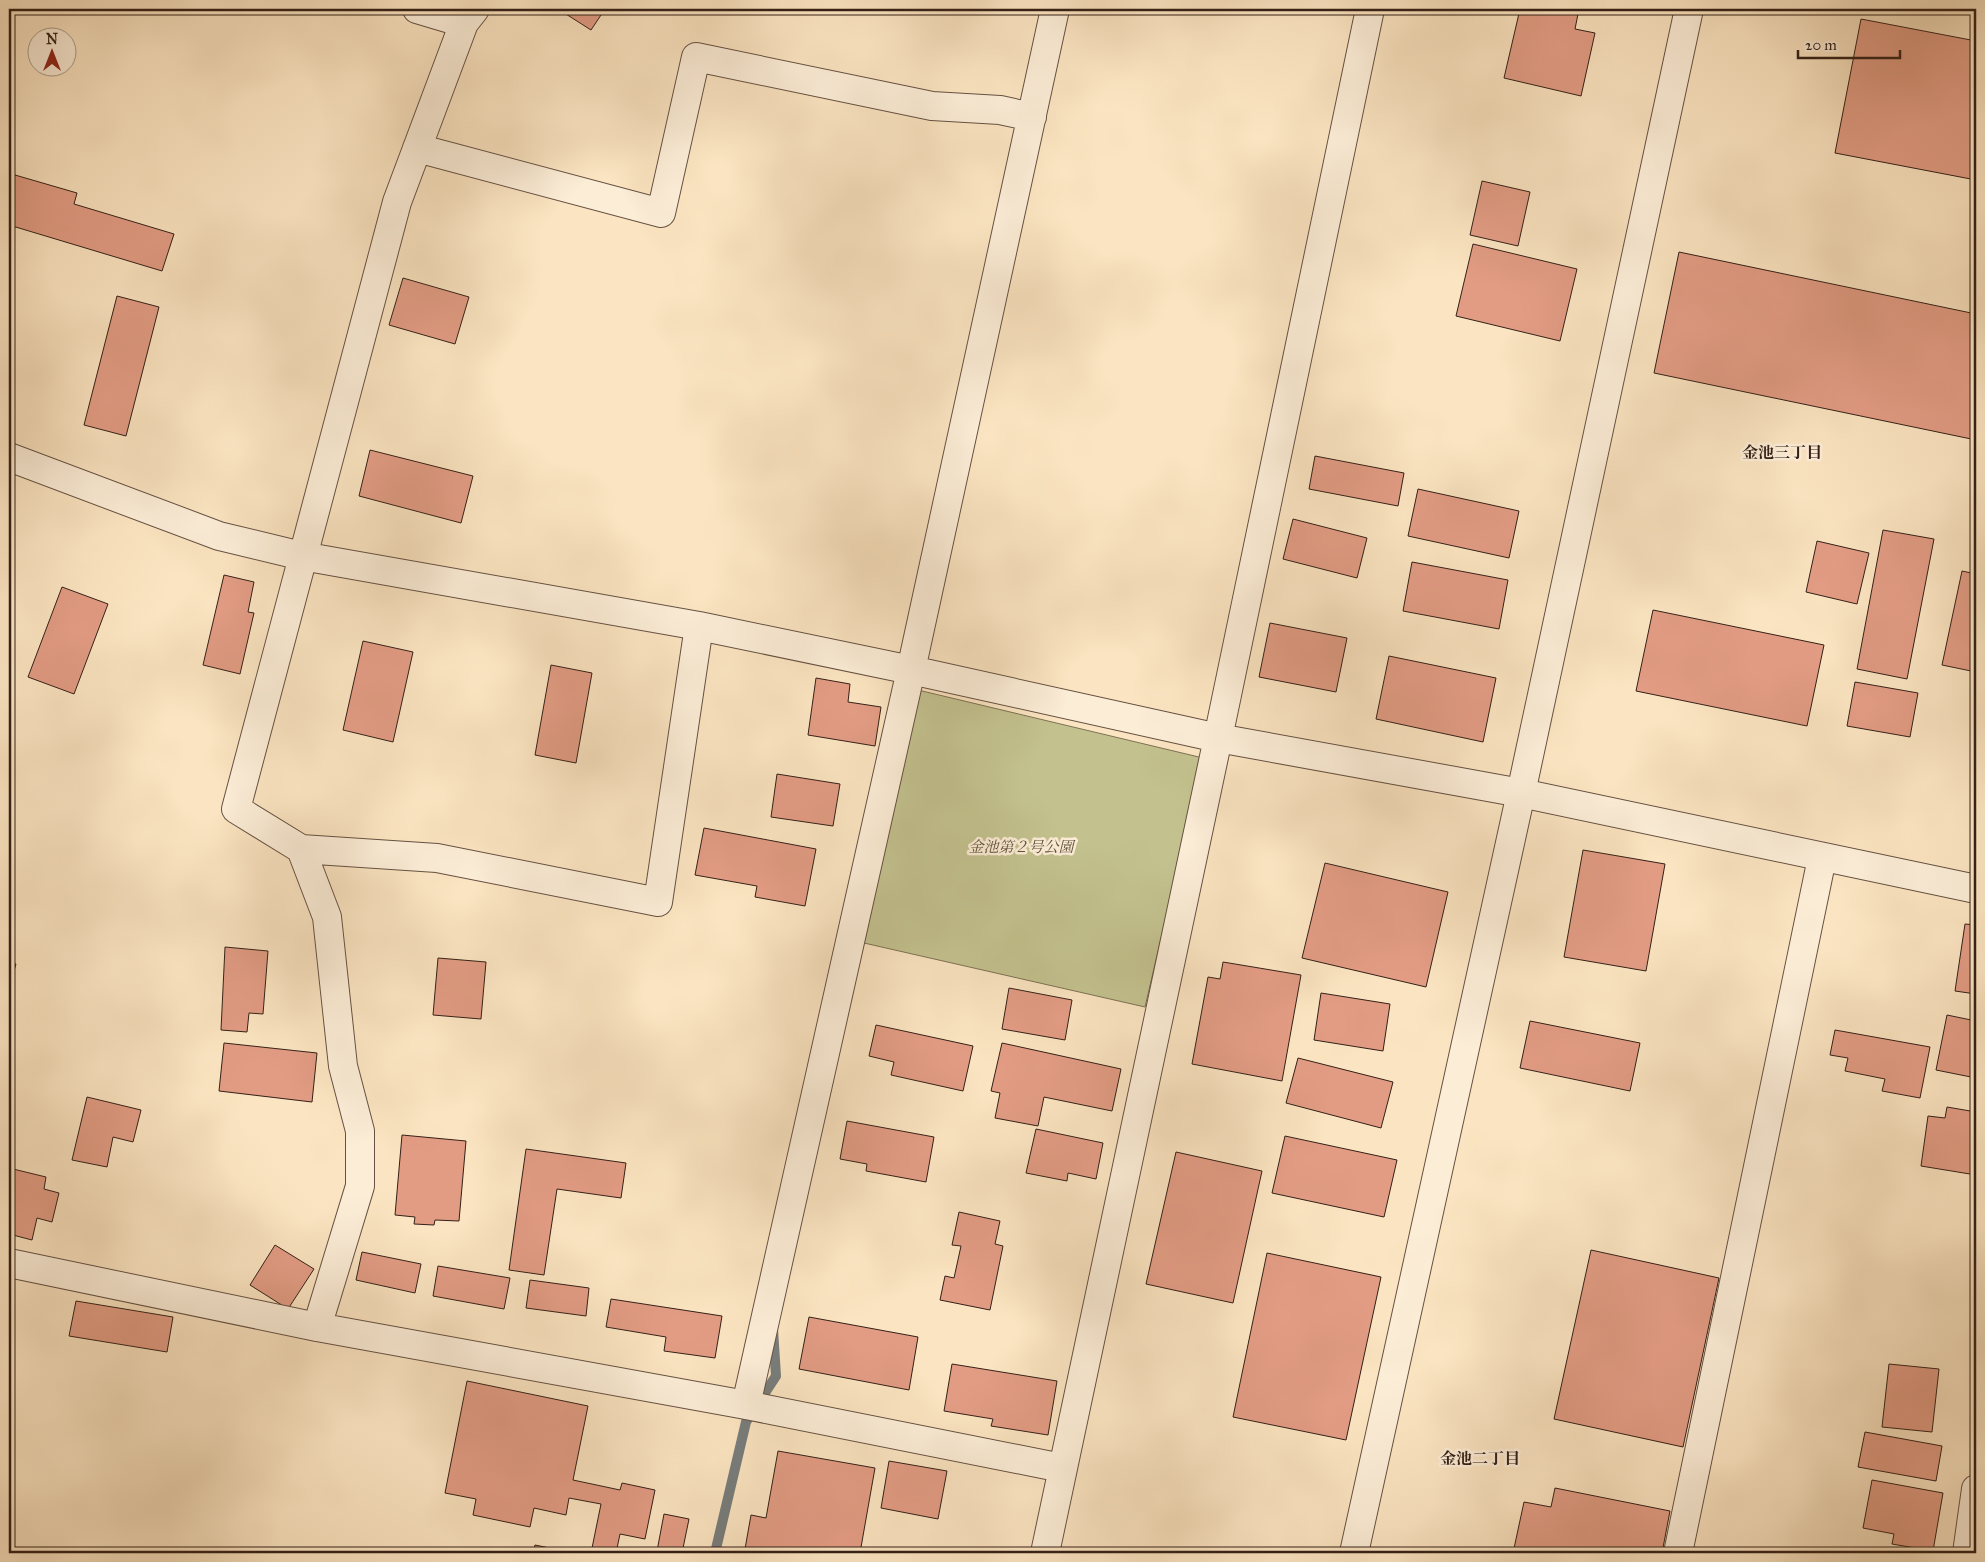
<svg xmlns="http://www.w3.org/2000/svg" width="1985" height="1562" viewBox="0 0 1985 1562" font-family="'IM FELL Great Primer','Noto Serif JP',serif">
<rect width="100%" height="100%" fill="#fbe4c1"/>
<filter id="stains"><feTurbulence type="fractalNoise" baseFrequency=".004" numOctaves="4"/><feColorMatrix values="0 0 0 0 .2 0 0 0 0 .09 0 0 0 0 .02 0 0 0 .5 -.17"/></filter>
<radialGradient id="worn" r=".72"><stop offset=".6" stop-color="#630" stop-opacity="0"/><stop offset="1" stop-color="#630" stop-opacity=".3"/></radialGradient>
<path fill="#c3c28f" stroke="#7c7153" d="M918 690 1203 758 1145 1007 864 943Z"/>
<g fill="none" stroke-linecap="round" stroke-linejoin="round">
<path stroke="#787d7c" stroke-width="10" d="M715 1553 746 1422 776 1376 773 1329"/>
</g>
<path fill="#e29c84" stroke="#342017" d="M558 9H605L591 30Z
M1520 9H1579L1575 29 1595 33 1581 96 1504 78Z
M1861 19 1976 41V180L1835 153Z
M15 175 77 193 74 204 174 234 162 271 9 225V195Z
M1482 181 1530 192 1518 246 1470 235Z
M1473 244 1577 269 1560 341 1456 316Z
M1679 252 1976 314V440L1654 373Z
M403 278 469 297 455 344 389 325Z
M117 296 159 307 126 436 84 425Z
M370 450 473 476 461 523 359 496Z
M1315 456 1404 473 1398 506 1309 489Z
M1418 489 1519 511 1509 558 1408 536Z
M1293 519 1367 538 1357 578 1283 559Z
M1883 530 1934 539 1907 679 1857 669Z
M1817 541 1869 553 1857 604 1806 592Z
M1412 562 1508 580 1499 629 1403 611Z
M1962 571 1976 574V672L1942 665Z
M224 575 254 582 248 612 254 613 240 674 203 665Z
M62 587 108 604 74 694 28 677Z
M1653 610 1824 645 1807 726 1636 691Z
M1270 623 1347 638 1336 692 1259 677Z
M363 641 413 652 393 742 343 730Z
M1389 656 1496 678 1483 742 1376 719Z
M551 665 592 673 576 763 535 755Z
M816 678 850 684 848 702 881 707 875 746 808 735Z
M1855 682 1918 693 1910 737 1847 726Z
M777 774 840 784 833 826 771 817Z
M704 828 816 849 805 906 755 897 757 886 695 875Z
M1583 850 1665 864 1646 971 1564 957Z
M1325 863 1448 892 1426 987 1302 958Z
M1965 924 1976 925V994L1955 991Z
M225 947 268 951 263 1014 249 1013 247 1032 221 1030Z
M438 958 486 962 481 1019 433 1015Z
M9 962 16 964 9 988Z
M1223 962 1301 975 1282 1081 1192 1064 1208 977 1220 979Z
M1009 988 1072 1000 1065 1040 1002 1029Z
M1321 993 1390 1004 1383 1051 1314 1040Z
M1947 1015 1976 1021V1078L1936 1070Z
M1530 1021 1640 1043 1630 1091 1520 1068Z
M876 1025 973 1046 963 1091 891 1075 894 1062 869 1056Z
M1835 1030 1930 1047 1920 1098 1882 1091 1885 1079 1845 1071 1848 1058 1830 1055Z
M224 1043 317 1053 312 1102 219 1091Z
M1002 1043 1121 1069 1112 1111 1044 1097 1038 1126 995 1118 1000 1093 991 1091Z
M1298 1058 1393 1082 1381 1128 1286 1103Z
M87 1097 141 1110 133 1142 113 1137 107 1167 72 1160Z
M1947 1107 1976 1112V1175L1921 1166 1928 1116 1945 1118Z
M847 1121 934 1137 926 1182 866 1171 867 1164 840 1159Z
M1036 1129 1103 1143 1096 1179 1068 1173 1067 1181 1026 1173Z
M402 1135 466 1141 459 1221 435 1220 434 1225 414 1224 415 1217 395 1215Z
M1285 1136 1397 1160 1384 1217 1272 1193Z
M526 1149 626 1163 621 1198 557 1189 544 1275 509 1270Z
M1176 1152 1262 1171 1233 1303 1146 1284Z
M9 1168 46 1177 44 1189 59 1193 52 1222 37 1218 32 1240 9 1234Z
M959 1212 1000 1221 995 1244 1003 1246 990 1310 940 1300 945 1276 954 1278 961 1246 952 1245Z
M275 1245 314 1269 288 1309 250 1285Z
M1591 1250 1719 1278 1683 1447 1554 1419Z
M362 1252 421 1264 415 1293 356 1280Z
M1267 1253 1381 1277 1346 1440 1233 1417Z
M438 1266 510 1278 504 1309 433 1296Z
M530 1280 589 1288 586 1316 526 1308Z
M611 1299 722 1316 715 1358 664 1351 666 1337 606 1327Z
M76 1301 173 1317 167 1352 69 1336Z
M809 1317 918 1337 909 1390 799 1369Z
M952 1364 1057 1381 1048 1435 991 1426 993 1419 944 1411Z
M1889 1364 1939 1369 1932 1432 1882 1427Z
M467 1381 588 1406 573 1480 620 1490 622 1483 655 1490 645 1539 620 1534 616 1553H591L601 1504 569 1498 566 1515 534 1508 530 1527 473 1515 476 1499 445 1493Z
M1865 1432 1942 1446 1936 1481 1858 1467Z
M778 1451 875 1468 860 1553H764V1551L745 1549 751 1515 766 1518Z
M889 1461 947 1471 938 1519 881 1508Z
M1872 1480 1943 1493 1933 1551 1892 1544 1894 1534 1863 1528Z
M1555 1488 1670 1511 1662 1553H1513L1524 1502 1551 1507Z
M664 1514 689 1519 682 1553 657 1551Z
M535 1545 574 1553H533Z"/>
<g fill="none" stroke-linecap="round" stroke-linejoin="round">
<defs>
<path id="minor" d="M417 9 464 23
M417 148 661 213 696 57 932 106 1000 110 1032 117
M9 457 219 536 302 556 699 626 911 670 1218 738 1521 793 1976 889
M301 849 437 858 658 902 699 626
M9 1263 317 1327 746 1405 1062 1468
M317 1327 360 1186V1131L343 1066 327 917 301 849 236 809 397 202 464 23 475 9
M746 1405 911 670 1055 9
M1045 1553 1218 738 1370 9
M1678 1553 1822 858
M1967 1553 1976 1489"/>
<path id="tertiary" d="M1354 1553 1521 793 1689 9"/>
</defs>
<use href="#minor" stroke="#665142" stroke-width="30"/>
<use href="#tertiary" stroke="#665142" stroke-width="30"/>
<use href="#minor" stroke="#fcedd7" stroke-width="28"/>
<use href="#tertiary" stroke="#fcedd7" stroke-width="28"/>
</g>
<g text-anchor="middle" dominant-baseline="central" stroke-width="5" stroke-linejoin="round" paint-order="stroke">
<g font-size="15" font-style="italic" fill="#5f513b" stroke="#fcedd7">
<text x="1021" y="847">金池第２号公園</text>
</g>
<g font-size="16" font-weight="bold" fill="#342017" stroke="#fcedd7">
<text x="1782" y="452">金池三丁目</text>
<text x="1480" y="1458">金池二丁目</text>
</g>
</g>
<rect width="1985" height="1562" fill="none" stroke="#fbe4c1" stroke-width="30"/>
<rect x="10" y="10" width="1965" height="1542" fill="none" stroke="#342017" stroke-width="2.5"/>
<rect x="15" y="15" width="1955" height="1532" fill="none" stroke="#342017"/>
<g transform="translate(52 52)"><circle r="24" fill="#fcedd7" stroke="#ac9b8a"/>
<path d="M0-4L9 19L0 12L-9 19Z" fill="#8f2418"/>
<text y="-8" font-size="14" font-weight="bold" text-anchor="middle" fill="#342017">N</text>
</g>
<path d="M1798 50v8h102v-8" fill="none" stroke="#342017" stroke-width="2.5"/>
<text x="1805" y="50" font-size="15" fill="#342017" stroke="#fcedd7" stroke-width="4" paint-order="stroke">20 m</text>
<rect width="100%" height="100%" filter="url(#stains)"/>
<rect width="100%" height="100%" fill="url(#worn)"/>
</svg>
